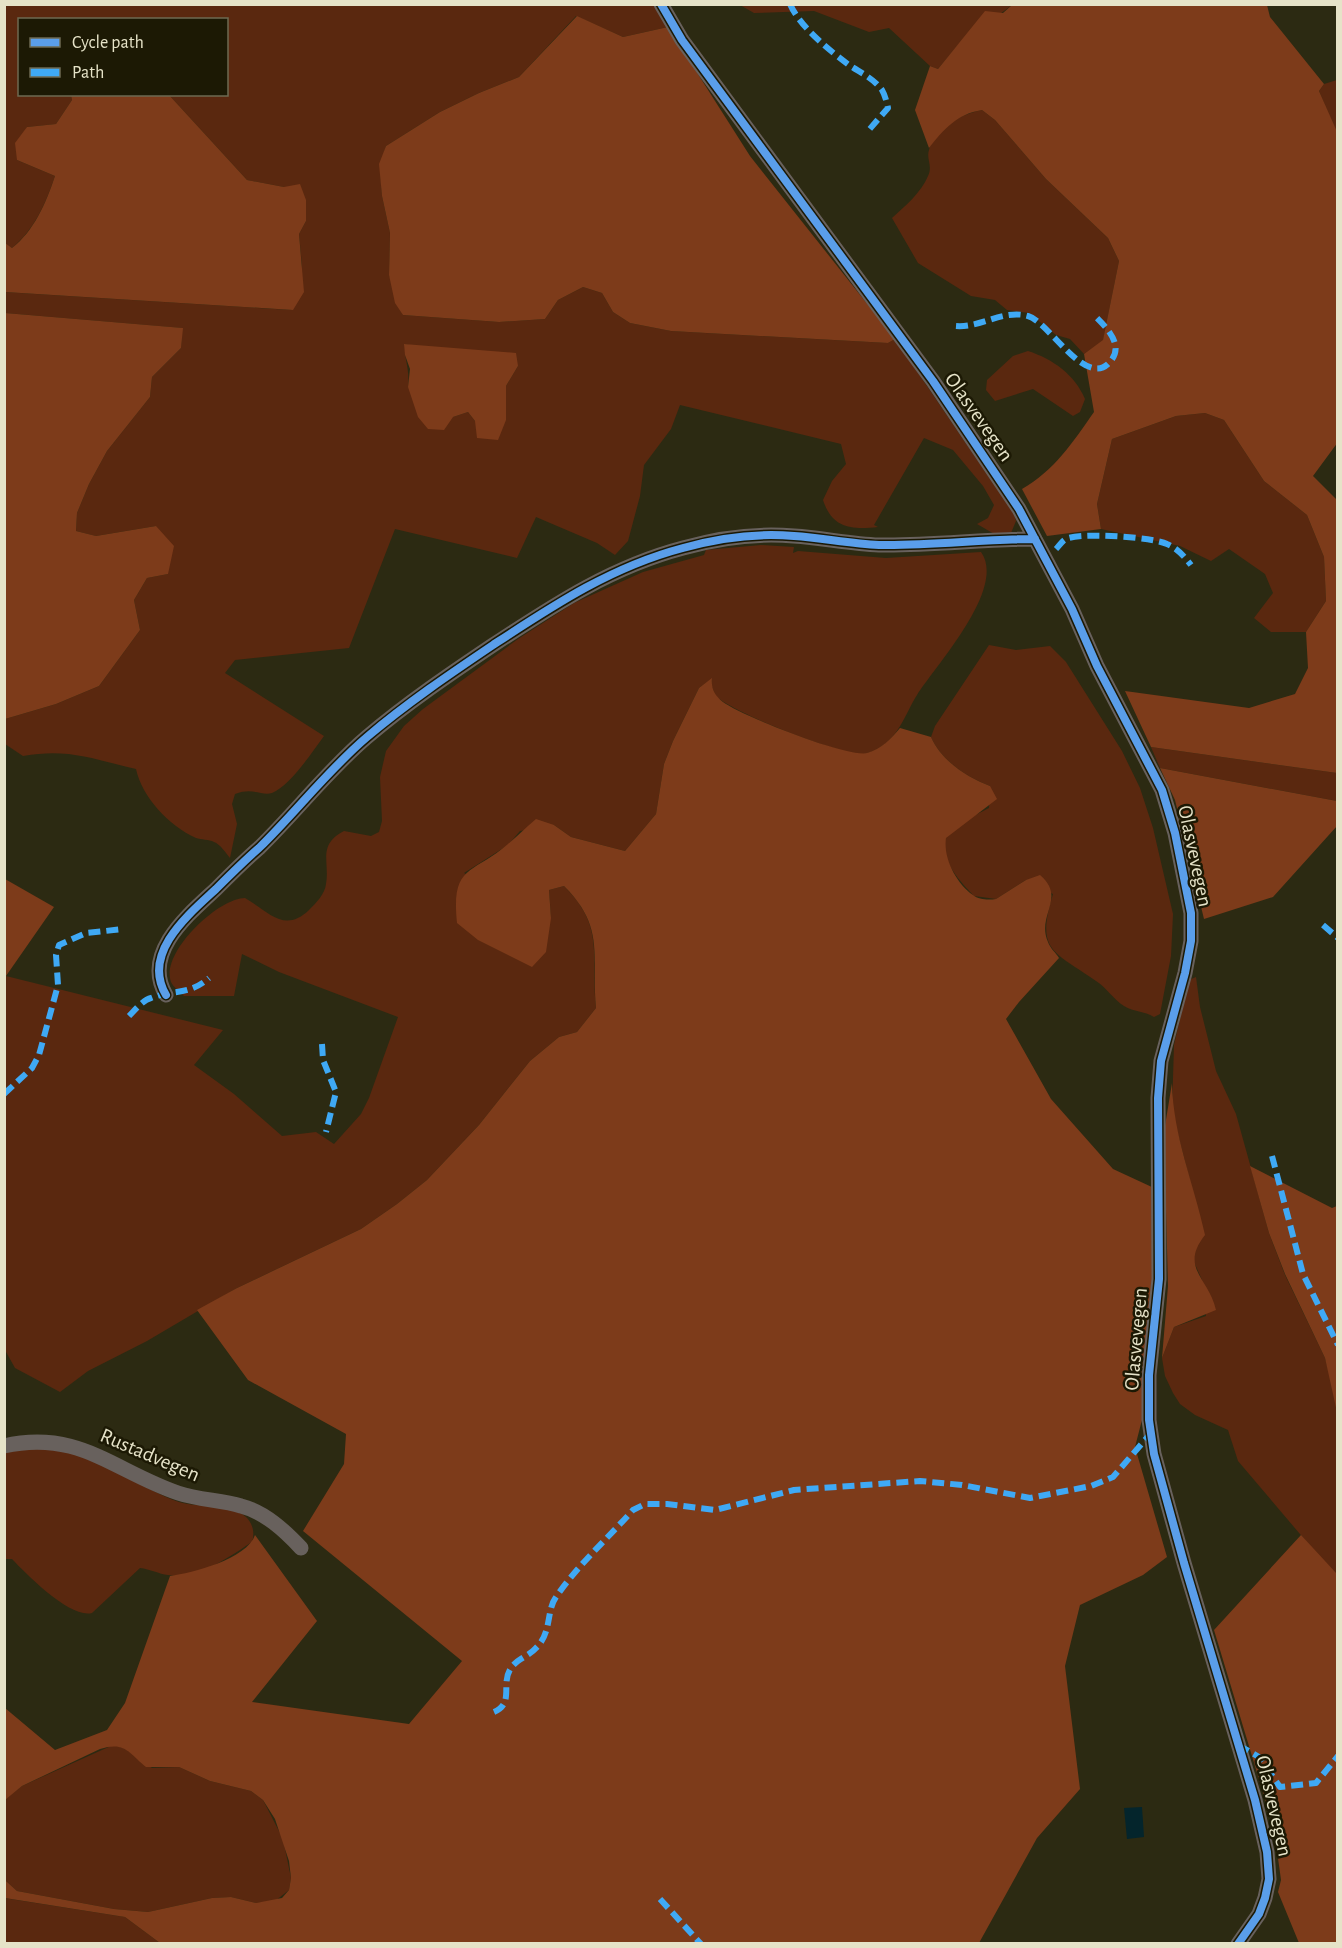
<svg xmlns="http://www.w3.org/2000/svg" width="1342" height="1948" viewBox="0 0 1342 1948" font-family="'Alegreya Sans',sans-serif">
<rect width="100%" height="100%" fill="#2c2a12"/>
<path fill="#5a280f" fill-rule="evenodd" d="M5 5H653L668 27 623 37 576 16 519 77 479 93 440 112 386 146 380 165 382 196 390 233 389 275 403 315 499 322 545 319 558 300 583 287 602 293 613 312 630 323 671 331 888 343 895 339 1014 514 1016 521 1011 533 996 535 977 524 988 518 994 505 983 486 953 450 924 438 874 525 878 527C851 530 832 528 823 500L832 481 846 464 841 444 680 405 671 429 644 465 640 496 628 541 615 555 597 543 536 517 517 558 395 529 349 648 235 660 225 673 324 736C313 751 290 786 272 793 261 796 253 787 235 794L232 804 237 824 230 858C226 853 220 844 214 842 209 839 201 840 196 838 169 826 142 797 136 769 93 759 68 748 23 756L5 744V719L56 704 99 686 140 630 134 600 147 578 168 574 156 526 96 536 76 531 77 513 89 484 107 451 150 397 152 377 181 348 182 328 5 313 4 292 292 310 302 266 299 234 306 221 284 187 247 180 169 95 226 94V20H20V94L71 95 72 100 56 124 27 127 17 160 55 176C46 203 34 230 12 248L4 243ZM405 344 518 366 506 386V420L475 421 468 412 453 417 408 387C410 367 404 361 405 344Z
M740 5H1012L957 46 938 69 930 66 889 28 869 32 814 11 754 13Z
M1337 80V134L1319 91 1324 84Z
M982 110 995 120 1046 179 1108 238 1119 261 1103 341 1084 354 1070 339 1056 335 1029 313 1007 310 995 300 971 296 918 263 892 218C905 206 921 193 928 176 933 166 926 159 929 150 934 128 962 114 982 110Z
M1028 351C1053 359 1075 375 1085 399L1080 412 1073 416 1033 389 995 401 986 390 987 380 1013 356Z
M1205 413 1224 420 1264 481 1307 515 1324 557 1326 601 1306 632H1271L1254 618 1273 593 1265 574 1229 549 1211 561 1180 546 1101 529 1097 504 1112 439 1176 416Z
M761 545 794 547 793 553 798 551 886 558 981 552C1007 588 936 665 917 695 905 714 899 738 877 749 874 751 868 753 864 754 842 756 731 712 716 696 712 690 711 685 712 679L699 688 673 741 664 764 656 814 625 851 571 837 554 825 520 831 508 845 464 873 551 918 549 890 564 886C606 928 590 955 596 1008L577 1032 559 1037 530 1061 479 1125 427 1180 397 1204 361 1229 237 1288 147 1341 88 1371 60 1392 15 1368 5 1350 6 976 223 1030 194 1065 234 1094 282 1136 316 1132 334 1144 361 1114 369 1098 398 1017 279 972 242 954 234 996H184C180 992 173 987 171 982 160 953 218 898 245 898 268 911 284 934 309 910 316 903 325 894 326 884 330 862 317 845 344 831L371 836 379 832 382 821 380 777 386 751 404 726 423 709 518 639 574 603 643 572 704 555 706 550Z
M989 645 1016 650 1050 646 1066 662 1122 751 1140 788 1153 828 1173 914 1171 956 1160 1014 1154 1017C1144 1011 1134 1012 1124 1006 1114 1000 1107 988 1096 981 1054 951 1035 952 1053 894L1026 880 996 899 974 896C962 884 937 857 946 838 953 824 976 815 989 808L990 786C966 777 941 760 931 737L935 726Z
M1151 747 1337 773V801L1160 768Z
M1196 977 1200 1007 1216 1071 1236 1114 1269 1233 1285 1275 1325 1358 1331 1380 1338 1412 1337 1574 1322 1560 1238 1461 1228 1430 1195 1415 1180 1404 1173 1393 1165 1376 1162 1358 1174 1327 1206 1316 1202 1280 1194 1262 1193 1249 1204 1235 1172 1111 1174 1045 1189 980Z
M16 1449C33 1449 55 1447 71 1451 110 1461 141 1489 179 1502 198 1508 230 1503 246 1517 253 1524 255 1533 252 1542 229 1557 198 1580 168 1575 159 1574 150 1569 140 1568L92 1613C71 1619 27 1575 12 1559H5V1453Z
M113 1745 127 1749 152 1768 179 1767 210 1781 251 1791 263 1800 283 1839 291 1878 289 1890 275 1901 256 1903 231 1897 212 1898 148 1912 114 1909 17 1891 6 1881 5 1875 4 1800 22 1786Z
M4 1898 125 1917 160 1943H5Z"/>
<path fill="#7d3b1a" d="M1012 5H1267L1270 17 1324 84 1319 91 1338 134V442L1313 476 1337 500V773L1151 747 1125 691 1249 708 1295 694 1308 668 1306 632 1326 601 1324 557 1307 515 1264 481 1224 420 1205 413 1176 416 1112 439 1097 504 1101 529 1047 536 1022 489C1054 471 1073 442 1094 412L1084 354 1103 340 1119 261 1108 238 1046 179 995 120 982 110C957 114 944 129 929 148L915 110 930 66 938 69 985 11 1003 13Z
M577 16 623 37 668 27 750 156 895 339 888 343 671 331 630 323 613 312 602 293 583 287 558 300 545 319 499 322 403 315 395 303 389 275 390 233 382 196 379 164 386 146 440 112 479 93 519 77Z
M71 95H169L247 180 284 187 300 184 306 200V221L299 234 304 292 293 310 5 292V243L12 248C34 231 46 203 55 176L17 160 15 143 27 127 56 124 72 100Z
M5 313 183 328 181 348 152 377 150 397 107 451 89 484 77 513 76 531 96 536 156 526 174 546 168 574 147 578 134 600 140 630 99 686 56 704 5 719Z
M404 344 516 353 518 366 506 386V420L498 440 477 438 475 421 468 412 453 417 444 430 428 429 418 417 408 387 410 369 405 355Z
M712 678C711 688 714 695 723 702 740 715 848 758 867 753 881 749 891 739 900 728L931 737C941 760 966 777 990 786L997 799 946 838C943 858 956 883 973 895 979 900 989 900 996 899L1026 880 1040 875C1067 898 1036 915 1048 942 1050 948 1056 953 1059 958L1019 1002 1006 1019 1051 1099 1113 1169 1154 1188 1153 1300 1144 1412 1135 1447 1167 1557 1143 1575 1080 1605 1065 1666 1080 1789 1037 1838 979 1943H160L125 1917 5 1898 4 1875 6 1881 17 1891 114 1909 148 1912 212 1898 231 1897 256 1903 282 1898 289 1890 291 1878 289 1861 275 1819 263 1800 251 1791 210 1781 179 1767H146C129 1753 125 1741 100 1749L22 1786 5 1800V1708L55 1750 107 1730 125 1703 170 1576C192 1573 247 1559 255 1535L317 1621 252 1702 409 1724 462 1661 303 1531 344 1464 346 1434 248 1380 197 1310 237 1288 361 1229 397 1204 427 1180 479 1125 530 1061 559 1037 577 1032 596 1008C591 955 606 928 564 886L549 890 551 918 546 952 532 967 478 940 457 923C451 864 472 875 508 844 518 836 526 827 536 819L554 825 571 837 625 851 656 814 664 764 673 741 699 688Z
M1160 768 1337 801V826L1273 897 1204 919 1175 800Z
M5 879 54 907 6 976 5 1047Z
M1172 1083C1173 1136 1194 1184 1205 1235 1179 1268 1209 1278 1216 1310L1174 1327 1162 1358 1168 1286 1164 1132Z
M1250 1166 1332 1208 1337 1206V1412L1325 1358 1285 1274 1269 1233Z
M1301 1535 1337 1574V1943H1299L1278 1892 1281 1880 1274 1829 1214 1630Z"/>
<path fill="#04252c" d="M1142 1807 1144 1837 1127 1839 1124 1808Z"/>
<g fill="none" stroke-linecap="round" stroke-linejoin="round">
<path stroke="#68615d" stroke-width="15" d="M661 4 682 40 933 381 1019 509 1072 609 1097 666 1162 790 1175 833 1191 913V941L1185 973 1161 1061 1158 1098 1159 1279 1149 1375V1420L1154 1454 1184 1563 1255 1800 1267 1852 1269 1879 1265 1898 1259 1914 1238 1944
M166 995C141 953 189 914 216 889 230 875 244 861 259 848 296 812 328 770 367 737 407 703 450 674 493 645 554 605 611 567 683 548 718 538 758 533 794 536 823 538 851 544 879 545 931 546 983 539 1035 539
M4 1446C78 1429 114 1471 178 1493 199 1500 221 1500 241 1506 265 1512 285 1531 301 1548"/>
<path stroke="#3fa9f5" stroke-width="6" stroke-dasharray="12 6" stroke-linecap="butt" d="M790 4C800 27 829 50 849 65 861 73 873 78 882 90 885 95 887 103 888 108L868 131
M956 326C981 328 1003 309 1028 316 1049 322 1084 386 1108 364 1125 348 1110 331 1097 318
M1056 549C1059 546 1062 541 1066 539 1080 532 1152 537 1167 544 1177 548 1184 556 1191 565
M1323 925 1338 938
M129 1016C135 1010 143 1000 151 998 174 989 188 996 209 978
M322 1044 323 1060 336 1092 326 1132
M4 1094 32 1068 39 1055 58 985 56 955 59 945 86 933 124 929
M1272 1156 1303 1274 1338 1345
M494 1712C515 1703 500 1684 511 1668 517 1659 529 1656 536 1648 552 1633 546 1611 556 1597 577 1566 608 1538 633 1510L645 1504H667L715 1510 794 1490 920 1481 962 1485 1030 1498 1091 1486 1113 1477 1151 1433
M1238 1745 1259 1757 1280 1787 1316 1783 1338 1756
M660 1899 701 1944"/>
<defs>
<path id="cycleway" d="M661 4 682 40 933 381 1019 509 1072 609 1097 666 1162 790 1175 833 1191 913V941L1185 973 1161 1061 1158 1098 1159 1279 1149 1375V1420L1154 1454 1184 1563 1255 1800 1267 1852 1269 1879 1265 1898 1259 1914 1238 1944
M166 995C141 953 189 914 216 889 230 875 244 861 259 848 296 812 328 770 367 737 407 703 450 674 493 645 554 605 611 567 683 548 718 538 758 533 794 536 823 538 851 544 879 545 931 546 983 539 1035 539"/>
</defs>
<use href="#cycleway" stroke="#1c1904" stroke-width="11"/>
<use href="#cycleway" stroke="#5a9eea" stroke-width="8"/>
</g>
<g text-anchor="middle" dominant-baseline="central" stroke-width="5" stroke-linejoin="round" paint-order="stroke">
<g font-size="21" fill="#e6e3c8" stroke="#1c1904">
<text transform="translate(979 417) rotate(55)">Olasvevegen</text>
<text transform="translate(1195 856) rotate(78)">Olasvevegen</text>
<text transform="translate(1136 1339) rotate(-85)">Olasvevegen</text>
<text transform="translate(150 1455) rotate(23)">Rustadvegen</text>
<text transform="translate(1274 1806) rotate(77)">Olasvevegen</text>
</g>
</g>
<rect width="1342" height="1948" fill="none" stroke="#e6e3c8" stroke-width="12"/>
<rect x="18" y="18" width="210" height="78" fill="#1c1904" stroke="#6d6a52" stroke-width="1.5"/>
<rect x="30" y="38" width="30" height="9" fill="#5a9eea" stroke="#6d6a52" stroke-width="1.5"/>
<text x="72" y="48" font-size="18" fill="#e6e3c8">Cycle path</text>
<rect x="30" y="68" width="30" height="9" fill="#3fa9f5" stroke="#6d6a52" stroke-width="1.5"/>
<text x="72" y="78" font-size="18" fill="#e6e3c8">Path</text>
</svg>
